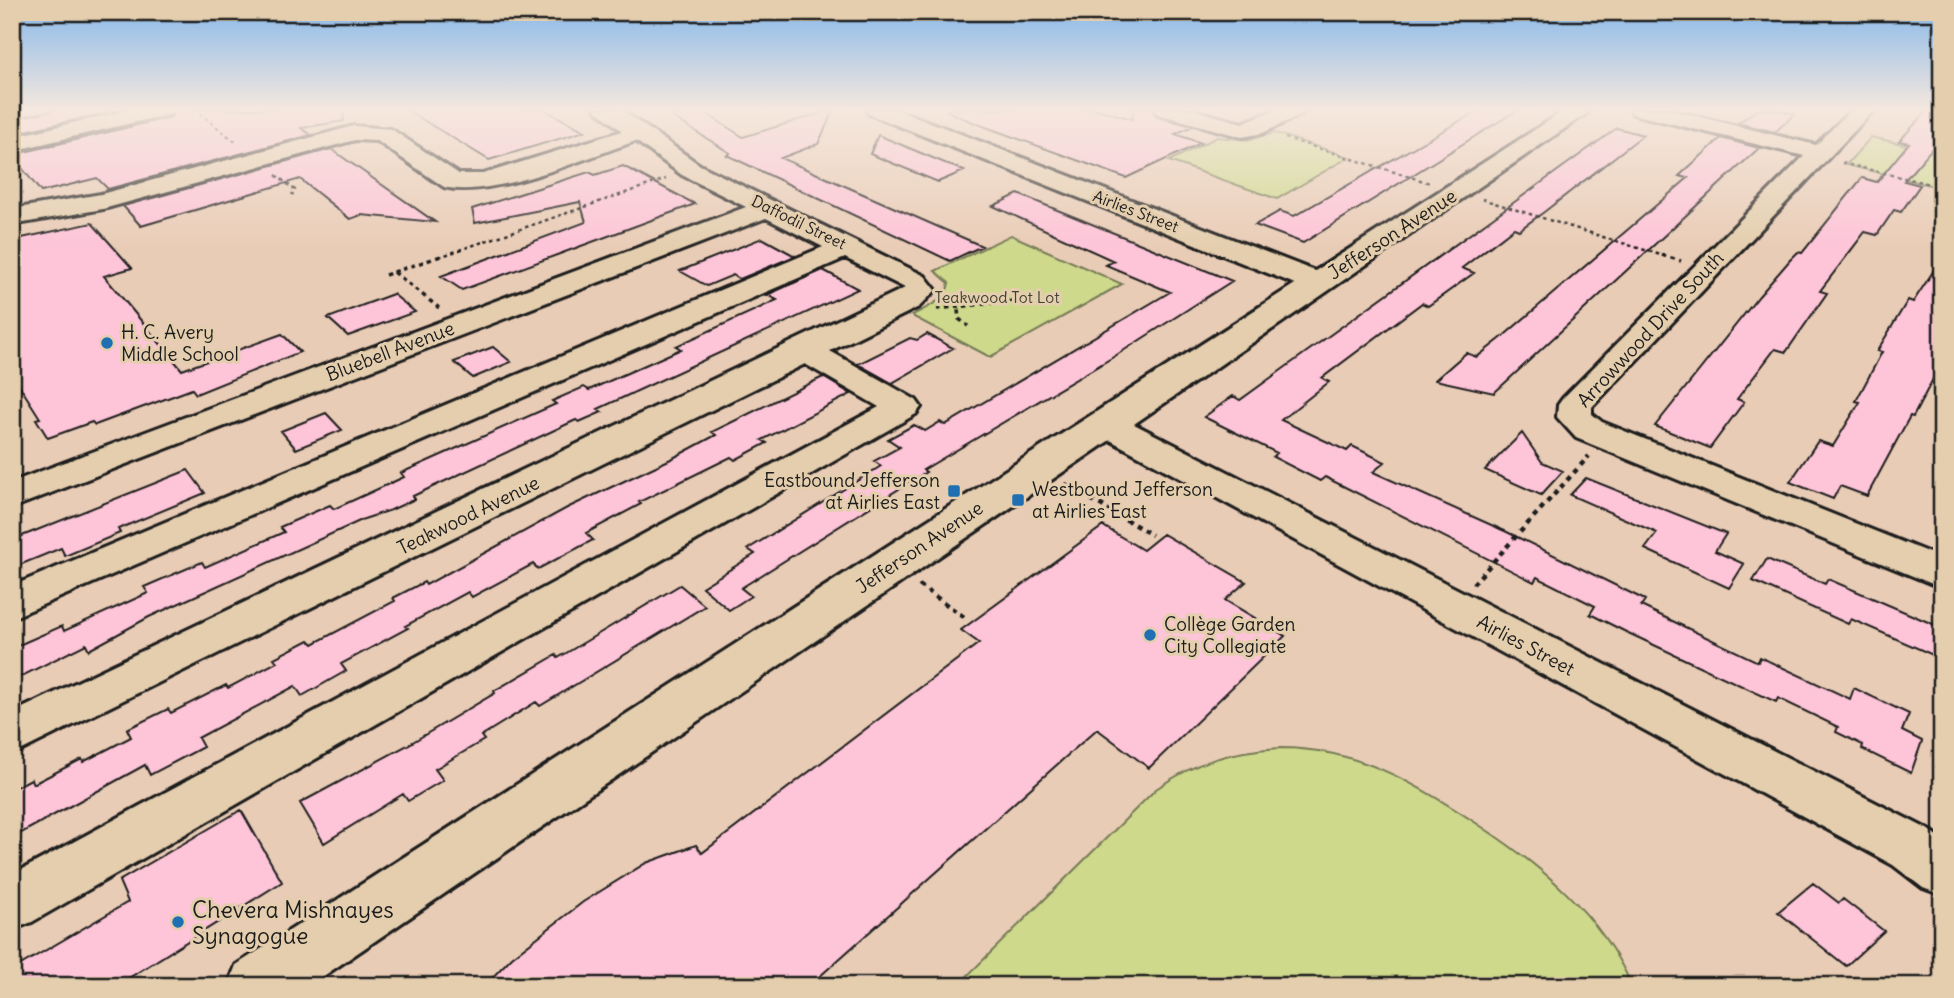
<svg xmlns="http://www.w3.org/2000/svg" width="1954" height="998" viewBox="0 0 1954 998" font-family="Delius,sans-serif">
<rect width="100%" height="100%" fill="#e9ccb6"/>
<filter id="ink" filterUnits="userSpaceOnUse"><feTurbulence type="fractalNoise" baseFrequency=".0143" numOctaves="2"/><feDisplacementMap in="SourceGraphic" scale="14" xChannelSelector="R" yChannelSelector="G"/><feConvolveMatrix kernelMatrix="1 2 1 2 8 2 1 2 1" color-interpolation-filters="sRGB"/></filter>
<g filter="url(#ink)">
<path fill="#ced98c" stroke="#757a54" stroke-width="2" d="M1275 133 1349 157 1277 199 1169 161 1217 137 1249 140Z
M1871 137 1942 153V188L1846 165Z
M1011 235 1122 284 990 357 914 317 913 315C927 307 946 301 949 283L935 271Z
M1280 748C1355 748 1414 782 1476 823 1540 865 1600 913 1632 986H957L1156 789C1196 761 1231 751 1280 748Z"/>
<path fill="#fec4d8" stroke="#1c1c1c" stroke-width="2" d="M59 109H123L12 134V119Z
M176 109H343L344 121 301 128 311 135 108 189 97 178 41 192 12 155 171 117Z
M405 109H543L585 131 489 160Z
M699 109 743 137 834 109 818 144 781 158 982 246 950 261 727 155 730 153 671 116Z
M948 109H1098L1132 119 1134 109H1152L1157 117 1193 126 1175 134 1201 143 1126 178 975 123 947 111Z
M1481 109H1519L1303 243 1255 225 1280 211 1294 216Z
M1758 109H1774L1795 114 1775 132 1738 123Z
M1929 109H1942V137L1904 181 1920 185 1901 212 1894 210 1877 235 1865 232 1820 291 1827 293 1786 352 1775 349 1737 399 1744 402 1710 448 1655 426 1759 296 1790 260 1798 252 1802 253 1862 178 1877 182 1909 143 1899 141Z
M1617 128 1643 135 1544 212 1519 230 1514 228 1462 268 1474 273 1428 306 1422 303 1322 378 1329 382 1281 420 1347 451 1352 446 1385 462 1373 472 1507 532 1645 600 1641 606 1758 662 1760 657 1850 699 1854 688 1909 714 1902 731 1922 741 1911 773 1862 749 1863 745 1836 732 1838 727 1778 698 1776 702 1624 631 1590 614 1595 606 1537 577 1534 582 1325 477 1320 481 1273 457 1277 453 1204 417 1233 396 1240 400Z
M878 135 964 171 938 182 870 154Z
M1721 138 1759 148 1494 393 1435 380 1466 353 1477 357 1500 339 1674 190 1688 178 1679 176Z
M331 149 435 222 361 215 350 219 300 179 141 226 123 206Z
M623 166 695 204 462 290 441 276 586 222 580 202 475 223 472 209 589 172 595 175Z
M1018 194 1232 281 1115 356 923 470 926 472 741 588 751 596 729 610 702 587 755 554 748 549 881 466 874 461 900 447 888 439 914 425 925 431 940 422 945 425 1170 292 1106 265 1114 261 993 206Z
M92 223 132 268 104 276 182 370 282 334 300 352 196 394 192 389 95 425 92 422 48 438 36 419 40 418 12 374V240Z
M762 238 795 256 740 279 733 275 707 286 680 271Z
M1942 258V362L1913 417 1910 416 1867 496 1840 486 1833 499 1790 482 1818 441 1833 446 1860 402 1856 401 1882 352 1877 351 1908 300 1913 302Z
M823 270 858 289 598 409 602 412 579 422 576 420 413 496 415 499 391 510 364 519 149 617 89 650 86 644 12 681V648L62 626 64 631 148 593 144 587 202 562 205 567 284 532 280 527 330 505 334 509 404 477 401 473 556 404 552 401 584 387 589 390 681 349 676 346 777 300 767 295Z
M393 294 415 312 348 336 328 318Z
M927 334 953 348 892 383 858 364 910 338 917 340Z
M493 347 511 362 473 378 454 362Z
M823 377 851 394 762 440 767 443 735 460 731 457 639 502 641 504 586 533 593 540 538 569 533 564 472 597 468 592 405 626 408 628 341 664 346 671 302 696 295 686 198 738 203 747 150 775 145 765 12 838V789L31 779 33 784 82 759 83 762 131 737 127 729 168 709 171 713 226 685 228 688 277 662 274 658 309 640 313 644 395 601 393 598 424 582 426 585 567 508 673 458 716 435 712 432Z
M326 413 342 430 296 449 281 431Z
M1522 433 1542 462 1563 471 1541 495 1485 470Z
M188 470 205 493 118 529 120 533 65 556 61 548 12 568V540Z
M1586 478 1726 534 1715 551 1744 564 1729 588 1645 549 1657 533 1570 495Z
M1103 526 1143 550 1163 534 1246 582 1225 600 1285 636 1149 768 1097 729 809 986H484L512 957 583 902 646 863 696 845 702 853 979 643 961 630Z
M1767 559 1825 584 1828 579 1942 628V659L1851 619 1848 624 1753 581Z
M680 585 705 606 540 706 536 702 481 736 484 740 435 769 443 780 408 801 403 794 324 843 300 803 406 746 495 693 494 691 556 655 558 658Z
M241 810 282 882 116 986H12V970L128 902 119 881Z
M1813 883 1839 903 1843 899 1884 931 1846 966 1778 912Z"/>
<g fill="none" stroke-linecap="round" stroke-linejoin="round">
<defs>
<path id="minor" d="M134 109H173L170 114 12 151V137Z
M595 109H620L700 165 925 276 936 290 919 307 830 351 916 400 921 407 916 414 32 922 12 930V875L879 407 805 364 12 755V713L905 288 845 258 12 618V586L823 247 766 218 12 508V482L746 207 682 175 636 141C587 157 493 199 444 187L377 141 355 140 103 209 12 225V209L101 194 354 126 391 129 459 174H483L622 131Z
M866 109H896L1315 271 1567 109H1593L1134 424 1931 831 1942 839V895L1923 888 1893 865 1110 440 309 986H228L236 965 1295 284 869 114Z
M1155 109H1190L1242 123 1277 109H1305L1302 114 1263 133 1242 137 1158 114Z
M1630 109H1667L1816 145 1852 109H1875L1592 407V414L1602 422 1942 558V588L1576 438 1557 417 1558 405 1563 398 1804 156 1633 114Z"/>
</defs>
<use href="#minor" stroke="#1c1c1c" stroke-width="6"/>
<path stroke="#1c1c1c" stroke-width="2.5" stroke-dasharray="3.5 3.5" stroke-linecap="butt" d="M194 109 237 143
M1285 138 1430 183
M1842 163 1942 187
M276 175 295 190 292 195
M1482 199 1667 257
M439 257 666 179"/>
<path stroke="#1c1c1c" stroke-width="3.5" stroke-dasharray="4.5 4.5" stroke-linecap="butt" d="M1662 255 1681 261
M394 272 439 308
M385 275 444 255
M937 309 1013 301
M958 310 959 319 968 326"/>
<path stroke="#1c1c1c" stroke-width="4.5" stroke-dasharray="5 5" stroke-linecap="butt" d="M1065 484 1152 535
M1473 584 1589 456
M919 585 967 619"/>
<path stroke="#1c1c1c" stroke-width="6" stroke-dasharray="7 7" stroke-linecap="butt" d="M342 977 347 986"/>
<use href="#minor" fill="#e4ceae" fill-rule="evenodd"/>
</g>
</g>
<linearGradient id="sky" x2="0" y2="1"><stop stop-color="#86b8ea"/><stop offset="0.44" stop-color="#f5e8de"/><stop offset="1" stop-color="#f5e8de" stop-opacity="0"/></linearGradient>
<rect width="1954" height="249" fill="url(#sky)"/>
<g fill="#1f6fb2" stroke="#e4ceae" stroke-width="2.5">
<circle cx="107" cy="343" r="7"/>
<rect x="947" y="484" width="14" height="14" rx="3.5"/>
<rect x="1011" y="493" width="14" height="14" rx="3.5"/>
<circle cx="1150" cy="635" r="7"/>
<circle cx="178" cy="922" r="7"/>
</g>
<g text-anchor="middle" dominant-baseline="central" stroke-width="6" stroke-linejoin="round" paint-order="stroke">
<g font-size="16" fill="#1c1c1c" stroke="#e4ceae">
<text transform="translate(1136 211) rotate(21)">Airlies Street</text>
<text transform="translate(799 222) rotate(26)">Daffodil Street</text>
</g>
<g font-size="16" fill="#404232" stroke="#e4ceae">
<text x="997" y="297">Teakwood Tot Lot</text>
</g>
<g font-size="19" fill="#1c1c1c" stroke="#e4ceae">
<text transform="translate(1392 234) rotate(-33)">Jefferson Avenue</text>
<text transform="translate(1650 329) rotate(-47)">Arrowwood Drive South</text>
<text transform="translate(390 351) rotate(-21)">Bluebell Avenue</text>
<text transform="translate(468 515) rotate(-26)">Teakwood Avenue</text>
<text transform="translate(919 547) rotate(-34)">Jefferson Avenue</text>
<text transform="translate(1526 645) rotate(28)">Airlies Street</text>
</g>
<g font-size="19" fill="#1c1c1c" stroke="#e4ceae" text-anchor="start">
<text x="121" y="332">H. C. Avery<tspan x="121" dy="22">Middle School</tspan></text>
<text x="940" y="480" text-anchor="end">Eastbound Jefferson<tspan x="940" dy="22">at Airlies East</tspan></text>
<text x="1032" y="489">Westbound Jefferson<tspan x="1032" dy="22">at Airlies East</tspan></text>
<text x="1164" y="624">Collège Garden<tspan x="1164" dy="22">City Collegiate</tspan></text>
</g>
<g font-size="23" fill="#1c1c1c" stroke="#e4ceae" text-anchor="start">
<text x="192" y="909">Chevera Mishnayes<tspan x="192" dy="26">Synagogue</tspan></text>
</g>
</g>
<rect width="1954" height="998" fill="none" stroke="#e4ceae" stroke-width="42"/>
<rect x="21" y="21" width="1912" height="956" fill="none" stroke="#1c1c1c" stroke-width="2.5" filter="url(#ink)"/>
</svg>
